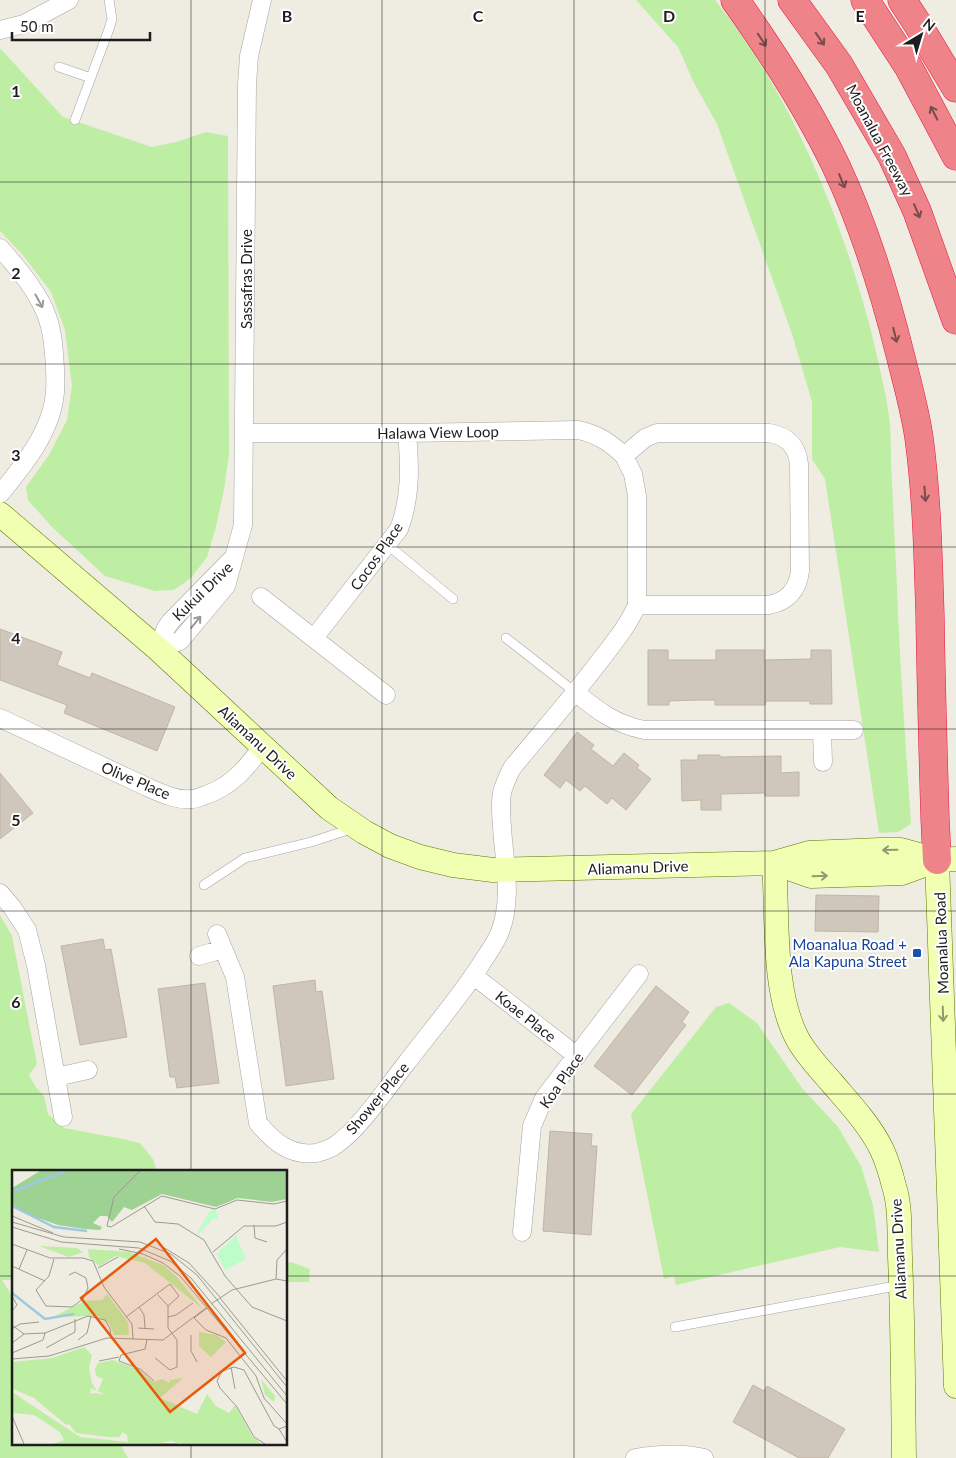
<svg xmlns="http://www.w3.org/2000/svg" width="956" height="1458" viewBox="0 0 956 1458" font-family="Lato,sans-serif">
<rect width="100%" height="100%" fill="#efede2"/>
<path fill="#beeea3" d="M636 0H715C791 94 839 211 870 327 877 357 885 387 889 416 891 432 891 448 891 464 893 497 894 531 896 564 899 651 905 737 911 824L898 832 879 833 825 479 812 459V402L792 334 717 124 693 81 678 47Z
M0 48 63 117 152 147 176 142 206 132 228 136 229 454 224 490 216 527 207 557 191 578 174 590 155 591 105 576 51 526 28 500 26 487 49 455 67 420 72 386 65 330 51 292 22 254 0 231Z
M0 915 12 936 37 1064 29 1075 35 1086 44 1096 48 1114 64 1128 118 1138 140 1143 153 1159 157 1172H14V1280H2L14 1299V1444H120L128 1458H0Z
M729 1003 757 1023 802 1088 838 1127 861 1166 873 1205 879 1252 840 1247 676 1285 674 1276 664 1279 631 1114 716 1007Z
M291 1262 310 1269 309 1282H286V1264Z"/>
<path fill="#cfc7bb" stroke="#c2b5a3" d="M0 629 62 652 57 665 90 678 92 673 175 707 157 751 64 713 67 705 0 680Z
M648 650H668V660H716V650H764V660L811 659V650H831L832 704H810V701H766L765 705H715V700H698L669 701V705H648Z
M577 732 594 745 591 749 613 766 624 753 639 765 637 768 651 779 626 810 612 798 607 804 585 786 580 791 566 780 560 788 544 775Z
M698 755H720V757L781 756V773L799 772V796H765V793L721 794V810H701V800L682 801 681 760H698Z
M0 773 33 813 0 839Z
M816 895 879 896 878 932 815 931Z
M103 939 105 950 111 949 127 1037 80 1045 61 946Z
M315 980 316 992 322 991 334 1079 286 1086 273 986Z
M205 983 219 1083 177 1088 175 1077H170L158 989Z
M656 986 689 1012 682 1022 686 1025 632 1095 594 1066Z
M550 1131 592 1134 591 1146H597L591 1235 543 1231Z
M753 1385 764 1391 767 1386 845 1429 828 1458H799L733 1422Z"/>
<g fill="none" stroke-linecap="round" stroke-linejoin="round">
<defs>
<path id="lane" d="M59 67 91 78
M75 120 109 29 112 19 109 0
M388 545 453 599
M506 638 575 692
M204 885 245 858 311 842 354 828
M675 1327 901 1285"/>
<path id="street" d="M0 30 24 24 69 0
M0 248C15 265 30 282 41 303 50 319 53 336 54 354 55 366 56 379 55 392 52 431 24 465 0 494
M245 433H407L578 430C597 434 610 442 624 456L645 438 657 433H769C787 436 797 446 799 464L800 571C798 590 787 602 768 605H637
M261 597 386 695
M314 638 399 529C411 498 410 466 407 433
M158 649 180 641 226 586 243 525 247 84 249 56 262 0
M158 649 166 628 171 621 233 558
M575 692C598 711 615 724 644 730H854
M0 718 147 787C161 793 177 801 192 799 195 799 200 797 203 796 231 787 245 770 262 747
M822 730 823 762
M0 893 12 907 27 930 36 965 63 1117
M217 934 235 977 258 1123C274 1142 290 1156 316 1153 322 1152 332 1148 337 1144 362 1126 388 1086 408 1061 433 1028 461 996 483 961 489 952 496 942 500 932 513 898 504 861 502 827 501 815 500 804 502 793 504 784 508 776 512 768 540 734 569 701 596 666 611 646 627 628 637 605V496L633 474 624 456
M199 956 223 949
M474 976 577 1056
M56 1077 88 1070
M522 1232 532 1126 544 1098 639 974
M635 1458C658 1454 681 1452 704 1458"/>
<path id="secondary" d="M0 514 158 649 329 808 364 832 390 846 420 857 453 865 493 870 774 863 809 853 880 850H901L937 860
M937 860 956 1386
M774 863C778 917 772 990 797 1038 806 1055 820 1069 832 1083 850 1104 870 1125 882 1150 887 1161 891 1174 894 1186 901 1208 899 1234 900 1257 903 1324 903 1391 904 1458
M774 863 811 876 902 873 937 860 956 859"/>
<path id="highway" d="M735 0C772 52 808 108 836 166 864 226 884 290 900 354 907 382 915 410 919 438 927 497 928 556 930 615 931 683 933 751 935 818L937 860
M792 0 839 65 892 156 917 211 956 320
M865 0 908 66 956 156
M902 0 917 23 956 88"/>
</defs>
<use href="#lane" stroke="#a4a4a4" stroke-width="10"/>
<use href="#street" stroke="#a4a4a4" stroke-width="19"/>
<use href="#secondary" stroke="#5b7800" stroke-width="25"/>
<use href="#highway" stroke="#e71541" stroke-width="29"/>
<use href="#lane" stroke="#fff" stroke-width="9"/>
<use href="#street" stroke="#fff" stroke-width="18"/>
<use href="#secondary" stroke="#f0ffb1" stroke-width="24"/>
<use href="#highway" stroke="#ee8389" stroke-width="28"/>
</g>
<defs><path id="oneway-shaft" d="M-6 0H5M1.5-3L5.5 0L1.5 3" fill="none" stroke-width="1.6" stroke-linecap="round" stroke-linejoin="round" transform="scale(1.25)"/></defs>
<g stroke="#7b4b4e">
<use href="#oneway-shaft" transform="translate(820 39) rotate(55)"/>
<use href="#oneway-shaft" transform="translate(762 40) rotate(57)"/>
<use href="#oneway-shaft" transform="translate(934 113) rotate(-117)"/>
<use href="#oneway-shaft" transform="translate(842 181) rotate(68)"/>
<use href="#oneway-shaft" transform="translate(917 211) rotate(67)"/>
<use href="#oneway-shaft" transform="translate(895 335) rotate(76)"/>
<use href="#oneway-shaft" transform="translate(925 494) rotate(85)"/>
</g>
<g stroke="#999">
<use href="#oneway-shaft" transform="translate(39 301) rotate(61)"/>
<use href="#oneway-shaft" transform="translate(196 622) rotate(-51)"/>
</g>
<g stroke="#91996e">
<use href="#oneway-shaft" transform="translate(890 850) rotate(179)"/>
<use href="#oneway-shaft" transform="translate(820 876) rotate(-2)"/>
<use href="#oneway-shaft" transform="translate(943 1014) rotate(88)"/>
</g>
<path fill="none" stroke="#1d1d1d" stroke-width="1" stroke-opacity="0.55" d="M191 0V1172M382 0V1458M574 0V1458M765 0V1458M0 182H956M0 364H956M0 547H956M0 729H956M0 911H956M0 1094H956M0 1276H14M286 1276H956M191 1444V1458"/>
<rect fill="#1a4fb4" stroke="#fff" stroke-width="2" x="912" y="948" width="10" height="10" rx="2.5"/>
<g text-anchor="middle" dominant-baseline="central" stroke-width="4" stroke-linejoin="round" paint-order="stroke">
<g font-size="15" fill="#1d1d1d" stroke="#fff">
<text transform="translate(880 140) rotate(62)">Moanalua Freeway</text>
<text transform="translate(246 279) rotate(-90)">Sassafras Drive</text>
<text transform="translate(438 432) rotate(-1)">Halawa View Loop</text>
<text transform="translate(376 556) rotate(-55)">Cocos Place</text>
<text transform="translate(202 591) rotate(-44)">Kukui Drive</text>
<text transform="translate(258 742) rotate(43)">Aliamanu Drive</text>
<text transform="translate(136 780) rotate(23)">Olive Place</text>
<text transform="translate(638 867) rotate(-2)">Aliamanu Drive</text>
<text transform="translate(941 943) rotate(-92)">Moanalua Road</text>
<text transform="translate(526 1016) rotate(38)">Koae Place</text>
<text transform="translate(561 1080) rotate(-55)">Koa Place</text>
<text transform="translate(377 1098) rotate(-50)">Shower Place</text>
<text transform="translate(898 1249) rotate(-93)">Aliamanu Drive</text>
</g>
<g font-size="15" fill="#164399" stroke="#fff" text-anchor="end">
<text x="907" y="944">Moanalua Road +<tspan x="907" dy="17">Ala Kapuna Street</tspan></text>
</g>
</g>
<g transform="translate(12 1170)">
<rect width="275" height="275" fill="#efede2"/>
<path d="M27 76 65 78 71 82 57 87ZM76 79 117 82 151 95 164 106 190 138 133 93 104 86 87 96 77 87ZM95 124 116 152 117 165H102L98 154 86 146 41 147 72 131 90 130ZM187 162 204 165 214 172 199 187 187 176ZM72 177 80 185 77 198 80 213 85 221 79 218 78 223 92 224 86 221 91 209 84 206 83 199 86 193 101 190 127 200 141 212 150 209 157 213 158 210 171 208 148 228 185 244 195 224 204 236 217 243 223 235 240 266 249 274H170L159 271 144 274H41L52 270 48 262 22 245 1 243 0 222 68 267 116 272 115 265 111 262 107 267H96L64 263 57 254 54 255 22 228 1 219 0 192 40 188ZM249 209 263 226 262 232 253 225Z" fill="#beeea3"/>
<path d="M28 1H275V29L260 32 226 28 204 37 150 24 120 40 112 37 100 52 95 46H88L81 53 90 57 88 60 73 59 46 55 15 44 0 34V18Z" fill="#9dd293"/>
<path d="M199 39 204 40 206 49H201L187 64 185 63ZM224 65 234 89 213 100 205 84Z" fill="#bbfec9"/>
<path fill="none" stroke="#9fc9e1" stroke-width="2.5" d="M2 21 54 1M0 36 42 57 75 61M0 123 33 149 62 144"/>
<path fill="none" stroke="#9b9a93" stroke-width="1" d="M128 1 102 27 95 56 99 57 150 26 203 39 225 30 262 34 275 31M132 36 143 52 166 54 192 70 213 106 240 137 275 151M0 46 41 63M0 52 52 67 128 72 159 84 185 105 275 217M242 55 243 68 255 72M0 57 49 72 127 78 158 91 179 108 275 226M0 74 38 88H71L81 91 92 117 120 154 121 169M151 77 177 93 208 127M107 79 131 84 151 93 168 106 195 138M201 82 232 56H264L275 52M42 89 37 106 24 120 34 136 60 137 71 129 76 118 74 108 63 102 57 105M0 96 33 111M86 98 106 87M7 99 15 80M264 109 265 90 275 79M0 126 5 135 0 141M208 128 275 211M199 134 220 120 264 109 275 111M127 137 132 145 133 158M195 138 275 234M114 147 158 114 167 126 156 136M156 147 164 145 181 133M182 148 194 160 214 168 244 206 252 228 275 254M182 148 195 138M0 155 12 164 33 163 76 146 93 150 98 158 99 168M126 158 142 159M0 159 8 154 27 152M179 165V181L185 192M66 170 75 163 79 146M135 170 133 179 109 185 107 191 128 199 142 211M0 173 12 164M34 178 63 162V149M0 183 31 170 33 163M143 188 158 200 165 197V170L156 158V136L146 125M0 189 37 186 95 168 151 170 194 138M87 191 107 187M219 197 223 219M0 246 12 274M267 259 275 272M147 274H166M253 274 242 267 225 237 208 218 205 211 210 201 222 197 232 200 262 256 267 259 275 256"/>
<path fill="#e8590c" fill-opacity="0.15" stroke="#e8590c" stroke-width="2.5" d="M144 69 233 183 158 242 69 128Z"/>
<rect width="275" height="275" fill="none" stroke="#1d1d1d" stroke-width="2.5"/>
</g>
<g font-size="16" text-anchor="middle" font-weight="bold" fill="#1d1d1d" stroke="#fff" stroke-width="4" stroke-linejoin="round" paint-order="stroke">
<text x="287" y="22">B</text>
<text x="478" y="22">C</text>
<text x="669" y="22">D</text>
<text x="860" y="22">E</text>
<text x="16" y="97">1</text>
<text x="16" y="279">2</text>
<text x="16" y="461">3</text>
<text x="16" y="644">4</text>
<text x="16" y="826">5</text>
<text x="16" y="1008">6</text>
</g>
<g transform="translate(921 35) rotate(38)" stroke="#ffffff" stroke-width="4" paint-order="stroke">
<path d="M0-4L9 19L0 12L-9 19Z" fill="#1d1d1d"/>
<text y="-8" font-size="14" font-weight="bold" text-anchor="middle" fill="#1d1d1d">N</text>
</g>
<path d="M12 32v8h138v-8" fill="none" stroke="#1d1d1d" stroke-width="2.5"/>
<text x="20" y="32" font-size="15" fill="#1d1d1d" stroke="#ffffff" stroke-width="4" paint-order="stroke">50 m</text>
</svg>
